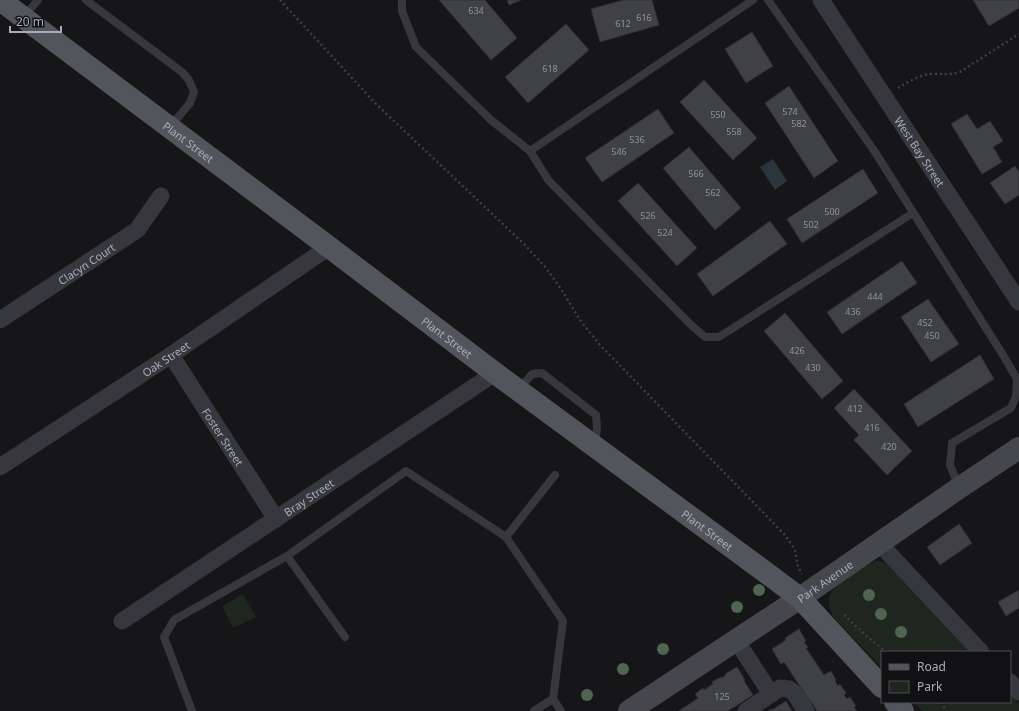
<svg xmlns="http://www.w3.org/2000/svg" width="1019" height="711" viewBox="0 0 1019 711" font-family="'Noto Sans',sans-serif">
<rect width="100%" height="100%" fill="#161618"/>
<path fill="#1e261f" d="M875 561H881L887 564 970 652H882V668L836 620C819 597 835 585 854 573 861 569 867 564 875 561Z
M243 594 256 617 233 628 222 606Z
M1010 694 1019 703V711H922L914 702H1010Z"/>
<path fill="#2c353c" d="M773 159 787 181 775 190 760 167Z"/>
<path fill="#404145" stroke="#303034" d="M439 0H485L517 38 491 60Z
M507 0H521L509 5Z
M623 0H652L659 25 600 42 591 9Z
M973 0H1019V8L989 26Z
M566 24 589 50 528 103 505 77Z
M752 32 773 66 746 83 725 49Z
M704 80 757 138 733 160 680 102Z
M789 86 838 161 814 178 765 103Z
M658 109 674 133 602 182 585 158Z
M967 114 977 129 990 121 1003 141 993 147 1002 162 982 174 951 124Z
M689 147 741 208 715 230 663 168Z
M1015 166 1019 172V195L1005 204 990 183Z
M863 169 878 193 802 243 787 219Z
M638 183 697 248 677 266 618 201Z
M770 221 787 244 713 296 697 274Z
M902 261 917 283 842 334 827 312Z
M928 299 959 344 931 362 901 317Z
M785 313 843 381 822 399 764 331Z
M980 355 994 379 918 427 904 404Z
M854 389 912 451 887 475 854 440 859 435 834 408Z
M959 524 972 543 940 565 927 547Z
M1019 590V608L1006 616 998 602Z
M799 629 806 641 804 642 808 647 806 648 824 675 831 671 836 680 835 681 838 686 840 684 846 693 844 695 847 699 850 697 856 706 854 707 857 711H817L812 703H811L784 662 781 664 772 649 786 640 785 638Z
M737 667 745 680 744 681 753 695 728 711H679L698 698 695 694 703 688 704 690 713 684 712 682 721 677 722 678 726 675 725 674Z
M786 701 792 711H768L771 709 772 710Z"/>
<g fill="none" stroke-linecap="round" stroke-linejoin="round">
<path stroke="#3d3f44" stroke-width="2.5" stroke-dasharray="2 3" stroke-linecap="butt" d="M280 0 375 103 524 244 546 268 561 289 580 320 600 345 785 535 795 550 798 567 802 574
M898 88C908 82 919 75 931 74 943 73 947 76 960 72L1019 34
M844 615 871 640 886 652
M941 702 946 711"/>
<path stroke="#37383d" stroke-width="8" d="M86 0 182 72 189 80 194 92 190 103 170 127
M402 0V11L416 47 491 120 530 151 549 181 691 325 705 337H719L913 213
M768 0 875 152 1003 355 1017 379 1016 396 1011 408 952 443 950 465 959 487
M23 18 38 0
M530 151 753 0
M519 389 532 374 542 373 596 415 597 429 595 443
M506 537 555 475
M287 556 345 637
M192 711 164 637 174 620 287 556 406 471 506 537 563 621 553 699 561 711
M534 711 553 699"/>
<g stroke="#37383d" stroke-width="17">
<path id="s1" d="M821 0 1019 302"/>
<path id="s2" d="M0 320 137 230 161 196"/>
<path id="s3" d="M171 355 276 519"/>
<path id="s4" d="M0 467 171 355 329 247"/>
<path d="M879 543 981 652"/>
<path id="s5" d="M122 621 495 373"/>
<path d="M736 640 771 694"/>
<path d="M1010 682 1019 692"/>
<path d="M746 711 780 688 789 689 794 693 806 711"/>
</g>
<path stroke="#45474d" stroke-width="22" id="s6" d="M629 711 800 598 959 488 1019 448"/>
<g stroke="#53555c" stroke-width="22">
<path id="s7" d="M0 0 329 247 495 373 776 580 800 598 882 687"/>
<path d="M895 702 903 711"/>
</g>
</g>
<g fill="#506452">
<circle cx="759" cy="590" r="6"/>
<circle cx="869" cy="595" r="6"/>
<circle cx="737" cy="607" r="6"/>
<circle cx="881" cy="614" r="6"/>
<circle cx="901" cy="632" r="6"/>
<circle cx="663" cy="649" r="6"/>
<circle cx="623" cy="669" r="6"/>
<circle cx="587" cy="695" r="6"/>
</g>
<g text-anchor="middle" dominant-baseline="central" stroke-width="3" stroke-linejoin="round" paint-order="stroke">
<g font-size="9" fill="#8e929b">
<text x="476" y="10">634</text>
<text x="644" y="17">616</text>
<text x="623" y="23">612</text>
<text x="550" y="68">618</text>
<text x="790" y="111">574</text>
<text x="718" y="114">550</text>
<text x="799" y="123">582</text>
<text x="734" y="131">558</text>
<text x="637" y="139">536</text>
<text x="619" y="151">546</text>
<text x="696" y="173">566</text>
<text x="713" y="192">562</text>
<text x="832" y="211">500</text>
<text x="648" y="215">526</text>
<text x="811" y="224">502</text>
<text x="665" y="232">524</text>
<text x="875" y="296">444</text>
<text x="853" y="311">436</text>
<text x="925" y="322">452</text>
<text x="932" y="335">450</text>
<text x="797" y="350">426</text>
<text x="813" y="367">430</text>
<text x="855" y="408">412</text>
<text x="872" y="427">416</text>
<text x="889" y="446">420</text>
<text x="722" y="696">125</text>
</g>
<g font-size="11" fill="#a8adb8" stroke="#111113">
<text stroke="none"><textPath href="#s7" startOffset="236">Plant Street</textPath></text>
<text stroke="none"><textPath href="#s1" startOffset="181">West Bay Street</textPath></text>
<text stroke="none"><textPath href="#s2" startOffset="103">Clacyn Court</textPath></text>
<text stroke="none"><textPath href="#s7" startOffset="560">Plant Street</textPath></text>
<text stroke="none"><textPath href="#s4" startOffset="198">Oak Street</textPath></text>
<text stroke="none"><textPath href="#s3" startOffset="97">Foster Street</textPath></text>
<text stroke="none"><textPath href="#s5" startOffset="224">Bray Street</textPath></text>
<text stroke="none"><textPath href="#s7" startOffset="884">Plant Street</textPath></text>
<text stroke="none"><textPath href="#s6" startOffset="235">Park Avenue</textPath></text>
</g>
</g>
<rect x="881" y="651" width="130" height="52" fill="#111113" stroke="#4d4f55"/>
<rect x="889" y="664" width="20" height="6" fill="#53555c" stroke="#4d4f55"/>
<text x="917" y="671" font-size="12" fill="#a8adb8">Road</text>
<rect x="889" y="681" width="20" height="12" fill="#1e261f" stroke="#4d4f55"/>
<text x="917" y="691" font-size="12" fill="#a8adb8">Park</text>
<path d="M10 26v6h51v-6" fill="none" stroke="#a8adb8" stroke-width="2"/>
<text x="16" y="26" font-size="12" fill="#a8adb8" stroke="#111113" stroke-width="3" paint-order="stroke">20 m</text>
</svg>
